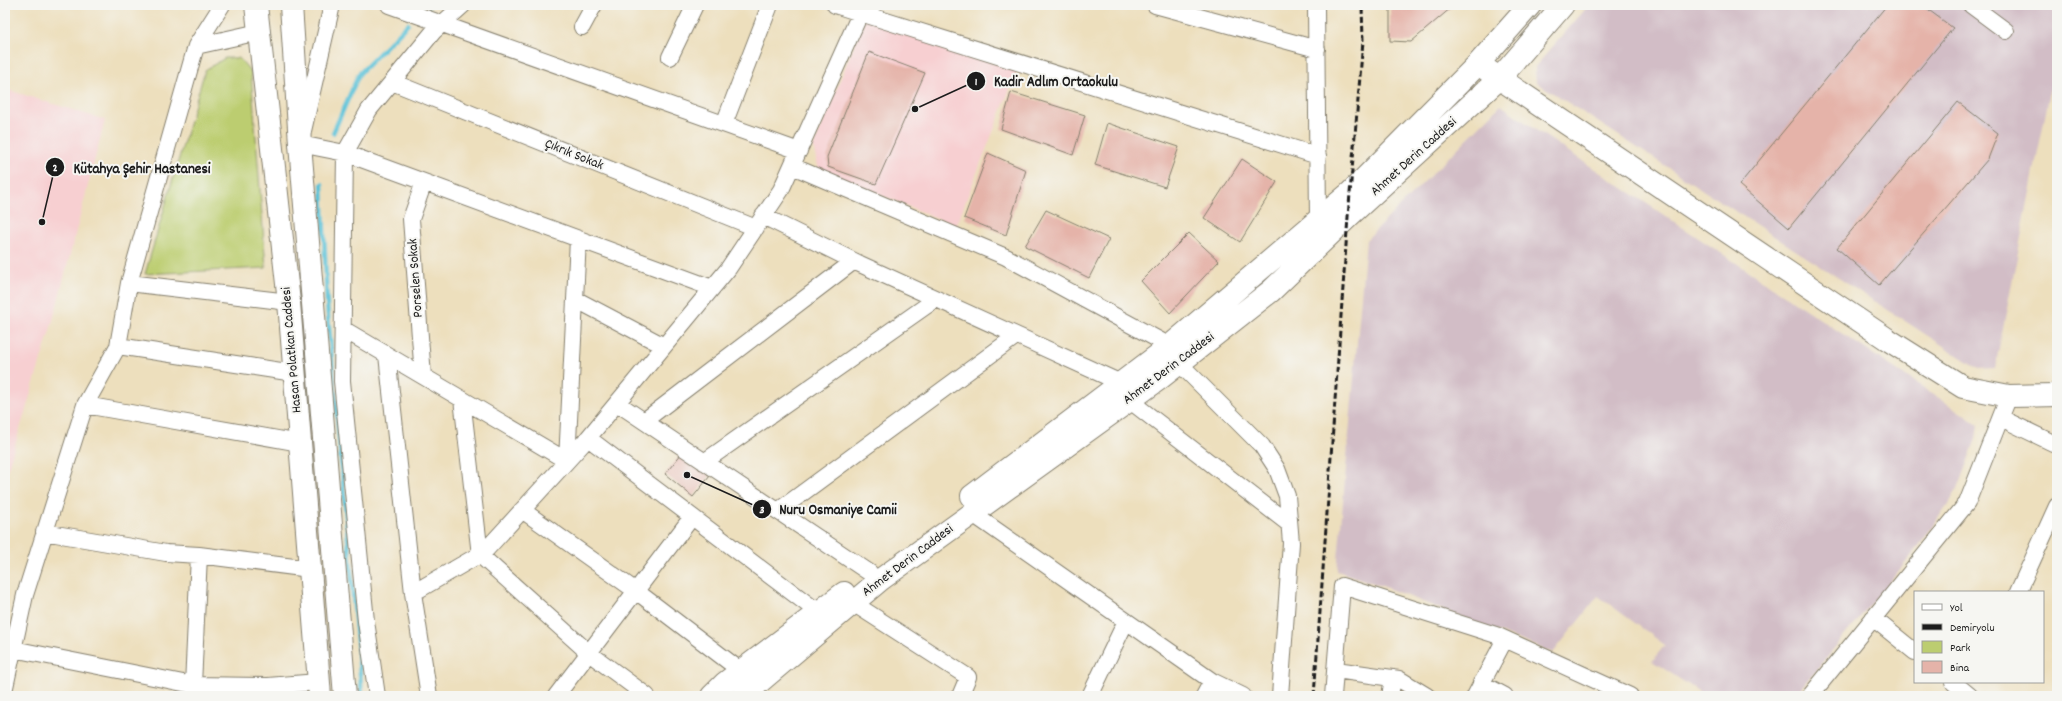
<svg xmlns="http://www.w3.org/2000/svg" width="2062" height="701" viewBox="0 0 2062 701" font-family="Dekko,sans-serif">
<rect width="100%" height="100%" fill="#f6f6f2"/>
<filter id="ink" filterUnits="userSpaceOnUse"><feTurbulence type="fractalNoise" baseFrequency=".025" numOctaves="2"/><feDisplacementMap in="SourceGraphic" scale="8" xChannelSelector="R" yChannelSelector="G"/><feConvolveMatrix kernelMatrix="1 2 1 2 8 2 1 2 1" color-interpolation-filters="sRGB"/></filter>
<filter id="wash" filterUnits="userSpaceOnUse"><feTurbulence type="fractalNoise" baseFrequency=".012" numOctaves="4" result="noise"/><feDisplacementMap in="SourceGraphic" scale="16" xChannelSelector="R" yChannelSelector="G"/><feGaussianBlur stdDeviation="0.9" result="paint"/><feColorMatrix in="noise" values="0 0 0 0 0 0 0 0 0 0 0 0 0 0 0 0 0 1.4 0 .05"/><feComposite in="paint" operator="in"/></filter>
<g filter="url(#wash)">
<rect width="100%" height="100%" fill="#eddfbd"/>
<path fill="#f7cfd1" d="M866 16 1017 71 956 226 819 170 813 147Z
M5 89 105 120 52 324 5 478Z"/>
<path fill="#d2bdc6" d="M1589 5H2057V56L1995 368 1979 369 1536 82 1535 67Z
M1501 105 1533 128 1978 424 1976 439 1956 492 1917 549 1794 696H1706L1652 661 1665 645 1598 596 1553 653 1382 586 1337 571 1366 240Z"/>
<path fill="#bccd70" stroke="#6c7446" d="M225 58H239L251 72 266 268 145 274 205 70Z"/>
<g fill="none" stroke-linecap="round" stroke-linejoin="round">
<path stroke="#5bc2d8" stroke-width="4.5" d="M429 6V5
M333 133 359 74 408 24
M322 184 327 304 362 696"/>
</g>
<g id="blocks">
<path fill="#e5b3a9" d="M1390 5H1451L1452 7 1411 42 1390 41Z
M1887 5H1922L1953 28 1789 228 1739 185Z
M869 52 925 73 876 184 828 167 827 157Z
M1011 92 1085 115 1073 155 1001 129Z
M1958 102 1998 133 1988 159 1879 285 1837 248Z
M1107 123 1179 147 1165 187 1095 165Z
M988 153 1026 170 1006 235 964 218Z
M1242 159 1277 182 1240 242 1204 218Z
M1046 210 1109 239 1089 278 1025 246Z
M1189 233 1219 261 1170 313 1141 281Z
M682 453 710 476 693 497 665 474Z"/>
</g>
</g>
<g filter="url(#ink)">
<use href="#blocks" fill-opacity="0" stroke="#847e6c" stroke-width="1"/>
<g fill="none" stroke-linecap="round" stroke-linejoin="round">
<defs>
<path id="street" d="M332 5 300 144 345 153 712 288
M389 5 799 151
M835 5 1318 156
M1155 5 1317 49
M1316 5 1318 220
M1971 5 2006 31
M582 27 594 5
M196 46 259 32
M670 57 695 5
M392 82 756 228
M724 124 770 5
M792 166 1006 257 1170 346 1179 363 1262 446 1277 469 1287 496 1291 543 1280 696
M763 216 860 264 1121 383
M129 283 289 302
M575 299 664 346
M343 329 567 461 578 239
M118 346 294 373
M387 355 413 593 429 696
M423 376 411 219 424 182
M462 399 480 555 589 653 647 696
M1129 400 1289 524
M617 403 870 573
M85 405 300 443
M2001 418 2057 445
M644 421 854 261
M588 438 818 612
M704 462 936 299
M522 510 636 591 741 671
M778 511 1016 336
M973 514 1212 681 1243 696
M44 532 166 553 199 555 310 569
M2018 592 2057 506
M413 593 484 552 588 438 728 269 781 190 864 5
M853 603 968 677 960 696
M1873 618 1915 652
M13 649 193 685 268 686 318 682
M1336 670 1399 679 1427 696
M1953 682 1970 696
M1481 683 1505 696
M193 685 199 555
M5 687 25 595 85 405 118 346 129 283 196 46 222 5
M377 696 366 621 342 381 345 153 369 110 434 31 463 5
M556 696 692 517
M1090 696 1126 621
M1204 696 1212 681
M1333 696 1342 586 1496 635 1630 696
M1390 696 1393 678
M1475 696 1505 639
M1810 696 1967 503 2009 396"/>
<path id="secondary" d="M256 5 289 302 320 696
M291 5 300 144 345 696
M1487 70 1887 339 1963 387 2009 396 2057 395
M972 496 1170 346 1350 193 1477 65 1530 5
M712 696 725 683 844 593
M743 696 880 580 1159 379 1271 291 1348 217 1500 78 1563 5"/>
</defs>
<use href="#street" stroke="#847e6c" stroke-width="18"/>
<use href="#secondary" stroke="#847e6c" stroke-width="24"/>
<use href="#street" stroke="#fff" stroke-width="16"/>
<use href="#secondary" stroke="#fff" stroke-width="22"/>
<path stroke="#1c1c1c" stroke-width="3" stroke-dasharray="6 3" stroke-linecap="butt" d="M1314 696 1348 217 1363 41 1362 5"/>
</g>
</g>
<g text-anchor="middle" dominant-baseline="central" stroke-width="4" stroke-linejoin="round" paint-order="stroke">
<g font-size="14" fill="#1c1c1c" stroke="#f6f6f2">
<text transform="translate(574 155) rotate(22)">Çıkrık Sokak</text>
<text transform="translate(1414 157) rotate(-42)">Ahmet Derin Caddesi</text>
<text transform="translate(416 278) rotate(-94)">Porselen Sokak</text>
<text transform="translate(292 350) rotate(-95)">Hasan Polatkan Caddesi</text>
<text transform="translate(1169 369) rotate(-37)">Ahmet Derin Caddesi</text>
<text transform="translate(908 561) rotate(-37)">Ahmet Derin Caddesi</text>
</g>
</g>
<path fill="none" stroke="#1c1c1c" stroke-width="1.5" d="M915 109L976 81M42 222L55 167M687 475L762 509"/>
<g fill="#1c1c1c" stroke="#f6f6f2" stroke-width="1.5">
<circle cx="915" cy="109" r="4"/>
<circle cx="42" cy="222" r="4"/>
<circle cx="687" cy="475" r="4"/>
<circle cx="976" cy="81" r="10"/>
<circle cx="55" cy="167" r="10"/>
<circle cx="762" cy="509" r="10"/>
</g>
<g font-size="12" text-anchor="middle" font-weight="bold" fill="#fff">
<text x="976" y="85">1</text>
<text x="55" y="171">2</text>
<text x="762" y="513">3</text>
</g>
<g font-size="15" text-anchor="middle" font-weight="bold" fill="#1c1c1c" stroke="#f6f6f2" stroke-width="4" stroke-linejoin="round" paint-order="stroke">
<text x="1056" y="86">Kadir Adlım Ortaokulu</text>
<text x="142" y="173">Kütahya Şehir Hastanesi</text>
<text x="838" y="514">Nuru Osmaniye Camii</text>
</g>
<rect width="2062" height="701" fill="none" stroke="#f6f6f2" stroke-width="20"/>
<rect x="1914" y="591" width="130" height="92" fill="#f6f6f2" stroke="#9f9f9c"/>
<rect x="1922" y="604" width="20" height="6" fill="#ffffff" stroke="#9f9f9c"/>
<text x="1950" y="611" font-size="12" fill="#1c1c1c">Yol</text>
<rect x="1922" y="624" width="20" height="6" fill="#1c1c1c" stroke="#9f9f9c"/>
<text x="1950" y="631" font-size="12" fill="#1c1c1c">Demiryolu</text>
<rect x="1922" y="641" width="20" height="12" fill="#bccd70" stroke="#9f9f9c"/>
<text x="1950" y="651" font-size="12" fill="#1c1c1c">Park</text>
<rect x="1922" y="661" width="20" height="12" fill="#e5b3a9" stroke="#9f9f9c"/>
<text x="1950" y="671" font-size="12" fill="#1c1c1c">Bina</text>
</svg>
